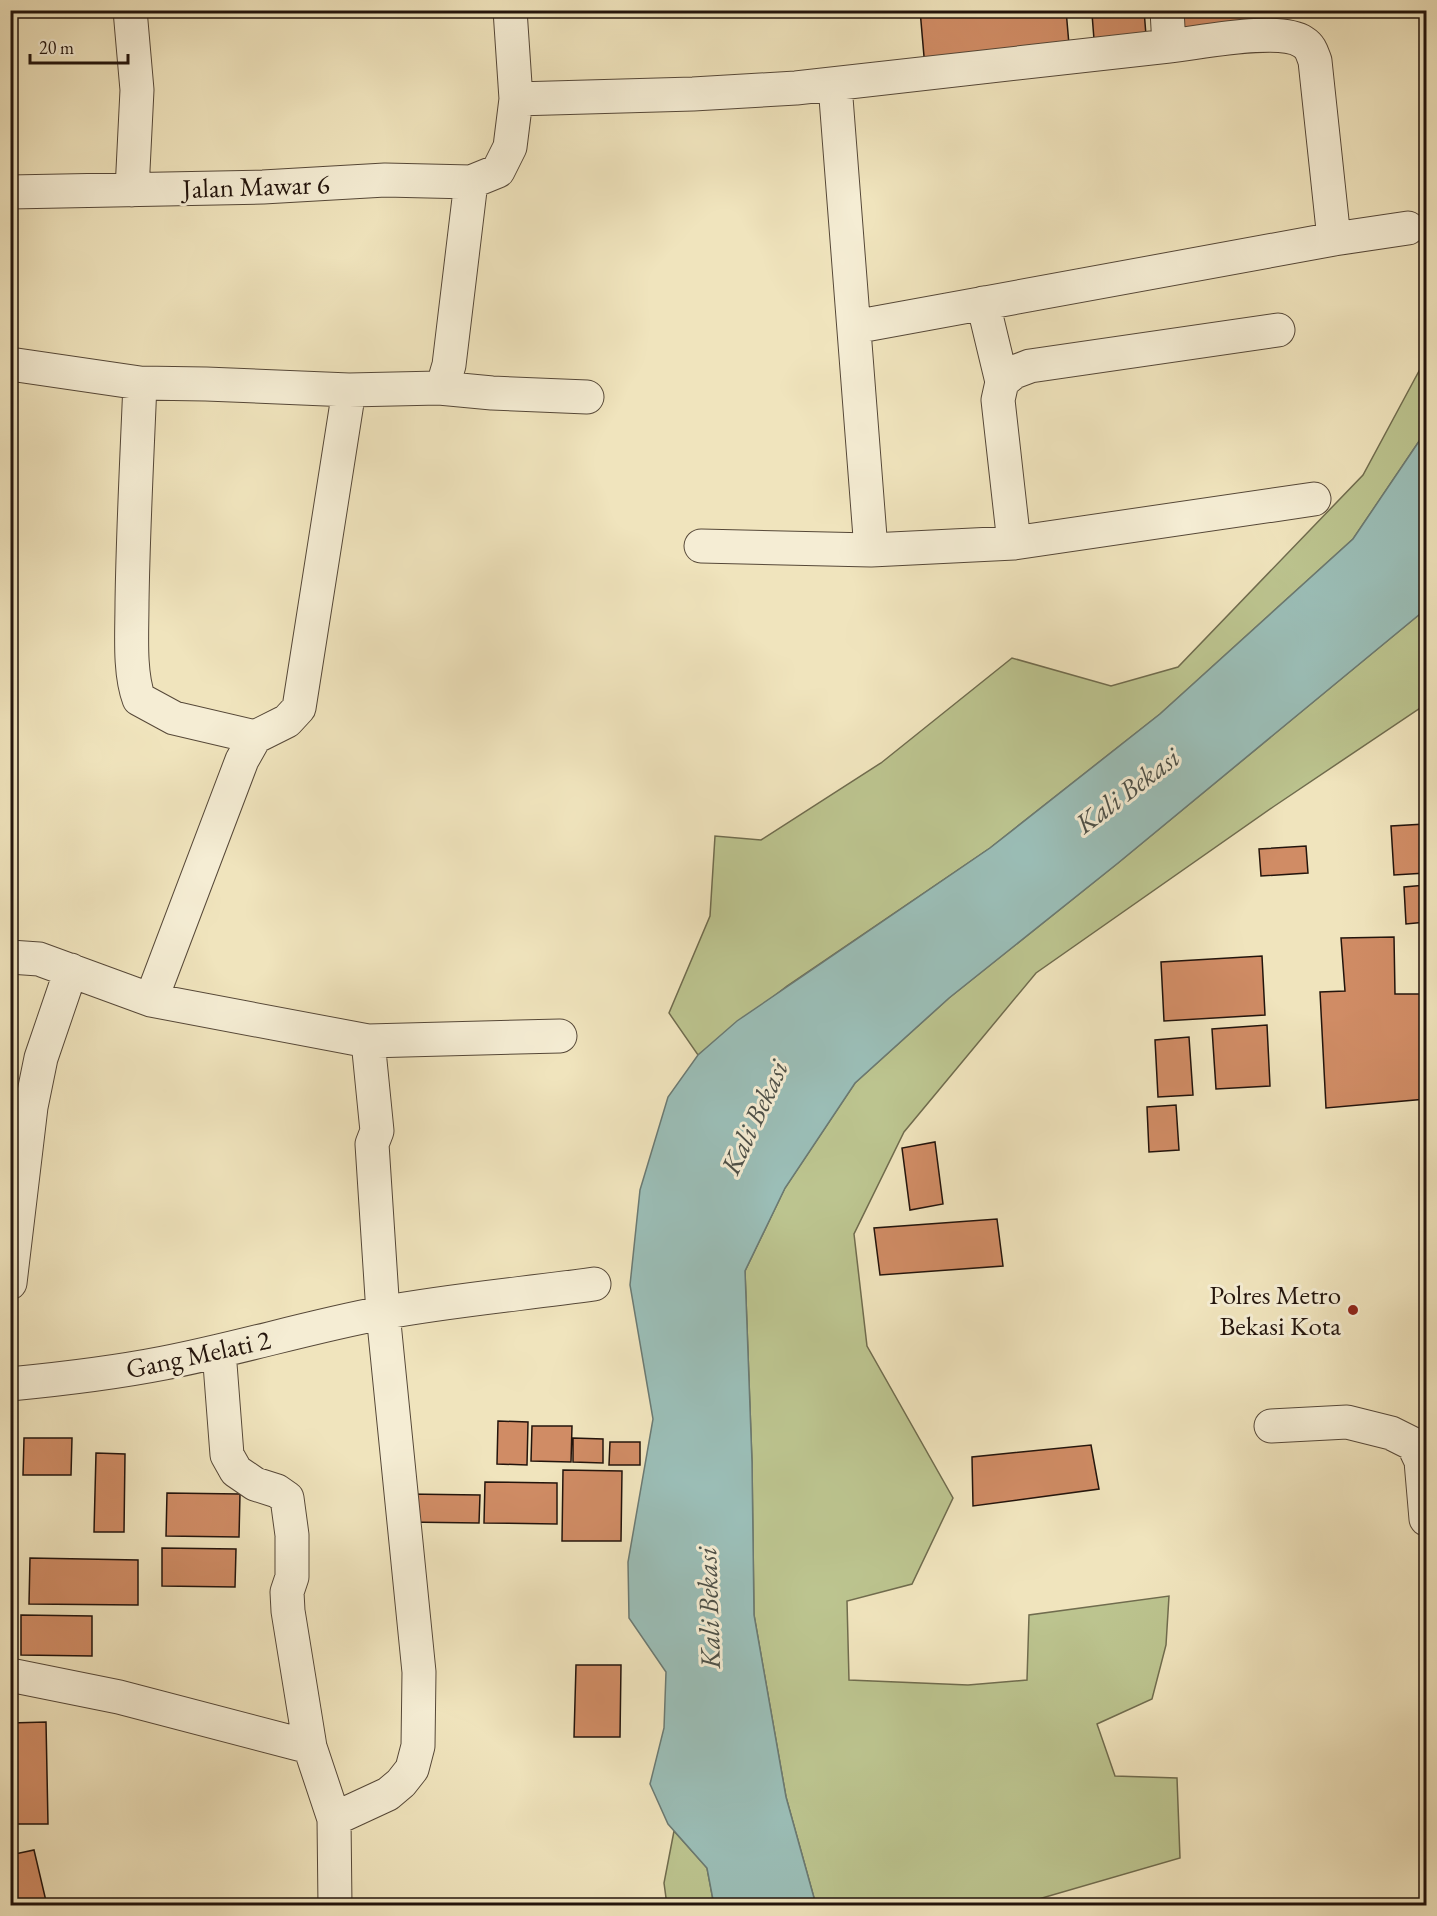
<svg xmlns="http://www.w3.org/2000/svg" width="1437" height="1916" viewBox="0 0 1437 1916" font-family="'EB Garamond',serif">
<rect width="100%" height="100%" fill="#f0e4bd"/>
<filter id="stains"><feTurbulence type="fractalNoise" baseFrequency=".00333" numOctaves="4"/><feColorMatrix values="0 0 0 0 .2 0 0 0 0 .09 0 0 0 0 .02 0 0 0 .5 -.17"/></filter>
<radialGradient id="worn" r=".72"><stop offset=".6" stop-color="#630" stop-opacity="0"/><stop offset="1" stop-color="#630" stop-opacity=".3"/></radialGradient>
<path fill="#bcc48f" stroke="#706c4e" stroke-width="1.5" d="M1426 358V431L1353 539 1160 714 990 848 787 986 698 1055 669 1013 710 916 715 836 761 840 881 763 1012 658 1111 686 1178 667 1363 475Z
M1426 609V704L1273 807 1036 973 904 1132 854 1234 867 1346 953 1498 912 1584 847 1601 849 1680 968 1685 1027 1680 1029 1615 1169 1596 1166 1645 1152 1699 1097 1724 1115 1776 1177 1778 1180 1858 1018 1905H816L786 1797 754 1615 752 1462 745 1271 785 1188 855 1083 949 998 1118 863Z
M674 1831 707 1868 714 1905H667L664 1883Z"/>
<path fill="#9bbeb7" stroke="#6b7a73" stroke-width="1.5" d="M1426 431V609L1118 863 949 998 855 1083 785 1188 745 1271 752 1462 754 1615 786 1797 816 1905H714L707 1868 668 1824 650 1784 664 1728 666 1672 629 1618 628 1562 653 1419 630 1285 640 1190 668 1097 698 1055 737 1021 990 848 1160 714 1353 539Z"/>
<path fill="#d08c65" stroke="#23140c" stroke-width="1.5" d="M920 10H1066L1070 56 925 68Z
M1078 10H1122L1078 14Z
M1144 10 1147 48 1095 52 1092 14Z
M1183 10H1260L1261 33 1185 37Z
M1423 792H1426V873L1394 875 1391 826 1425 824Z
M1306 846 1308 873 1261 876 1259 849Z
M1426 885V922L1406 924 1404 887Z
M1394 937 1395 994H1426V1099L1326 1108 1320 992 1345 991 1341 938Z
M1262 956 1265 1015 1164 1021 1161 962Z
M1267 1025 1270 1086 1216 1089 1212 1029Z
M1189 1037 1193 1095 1158 1097 1155 1040Z
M1176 1105 1179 1150 1149 1152 1147 1107Z
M935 1142 943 1204 910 1210 902 1148Z
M997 1219 1003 1266 880 1275 874 1228Z
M498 1421 528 1422 527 1465 497 1464Z
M532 1426H572L571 1462 531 1461Z
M24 1438H72L71 1475H23Z
M573 1438 603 1439V1463L573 1462Z
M610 1442H640V1465H609Z
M1091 1445 1099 1489 973 1506 972 1457Z
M96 1453 125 1454 124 1532H94Z
M563 1470 622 1471 621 1541H562Z
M485 1482 557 1483V1524L484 1523Z
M167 1493 240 1494 239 1537 166 1536Z
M406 1494 480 1495 479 1523 405 1522Z
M162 1548 236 1549 235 1587 162 1586Z
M30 1558 138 1560V1605L29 1604Z
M21 1615 92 1616V1656L21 1655Z
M576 1665H621L620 1737H574Z
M46 1722 48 1824H10V1723Z
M34 1850 46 1901 28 1906H10V1855Z"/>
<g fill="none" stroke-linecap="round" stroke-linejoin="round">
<defs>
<path id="minor" d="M130 10 137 90 132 190
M1169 46C1199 43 1279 26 1303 42 1311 47 1312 53 1315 61L1334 239
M835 85 871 550
M516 99 693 94 796 88 1169 46 1167 10
M10 192 263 187 385 180 471 182 498 171 510 147 516 99 510 10
M983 303 1002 382
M854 327 1334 239 1408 228
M10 364 140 383 206 384 349 390 439 388 444 382 449 365 471 182
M140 383C137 457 133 530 132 603 132 632 129 673 139 699L174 718 255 737
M439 388 492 393 587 397
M1014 543 998 400 1002 382 1014 372 1030 366 1278 330
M701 546 871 550 1014 543 1314 499
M10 957 39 959 151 1000 368 1041 560 1036
M151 1000 242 760 255 737 287 721 299 708 349 390
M10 1283 31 1107 41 1058 71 970
M219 1351 227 1455 236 1471 255 1484 277 1491 287 1498 292 1535V1577L287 1592 288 1611 310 1747
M10 1384C62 1379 113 1373 164 1363 237 1349 308 1327 382 1313 452 1300 523 1294 594 1284
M1271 1426 1347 1422 1391 1433 1413 1444 1421 1461 1426 1519
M10 1675 119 1697 310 1747 334 1819 335 1906
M334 1819 388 1794 401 1783 412 1769 418 1746 419 1672 383 1313 372 1144 377 1131 368 1041"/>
</defs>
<use href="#minor" stroke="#564838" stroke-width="35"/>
<use href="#minor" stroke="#f5edd4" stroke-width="33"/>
</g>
<circle fill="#8f2418" stroke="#f5edd4" stroke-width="2" cx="1353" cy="1310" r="6"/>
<g text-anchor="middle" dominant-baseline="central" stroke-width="6" stroke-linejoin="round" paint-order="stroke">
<g font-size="27" fill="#23140c" stroke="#f5edd4">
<text transform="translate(256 186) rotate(-2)">Jalan Mawar 6</text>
<text transform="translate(198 1354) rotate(-12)">Gang Melati 2</text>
</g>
<g font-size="27" fill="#23140c" stroke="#f5edd4" text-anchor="end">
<text x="1341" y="1294">Polres Metro<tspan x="1341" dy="31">Bekasi Kota</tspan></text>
</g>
<g font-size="28" font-style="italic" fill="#4d5048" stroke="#f5edd4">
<text transform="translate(1127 790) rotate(-37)">Kali Bekasi</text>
<text transform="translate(754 1117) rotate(-65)">Kali Bekasi</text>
<text transform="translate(708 1608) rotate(-92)">Kali Bekasi</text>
</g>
</g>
<rect width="1437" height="1916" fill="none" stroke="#f0e4bd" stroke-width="36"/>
<rect x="12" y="12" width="1413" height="1892" fill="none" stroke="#23140c" stroke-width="3"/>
<rect x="18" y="18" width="1401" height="1880" fill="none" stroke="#23140c" stroke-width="1.5"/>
<path d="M30 54v9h98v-9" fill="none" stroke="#23140c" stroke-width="3"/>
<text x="39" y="54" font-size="18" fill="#23140c" stroke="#f5edd4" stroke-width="4.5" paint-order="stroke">20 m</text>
<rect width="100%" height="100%" filter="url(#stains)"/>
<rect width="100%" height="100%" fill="url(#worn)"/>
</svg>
